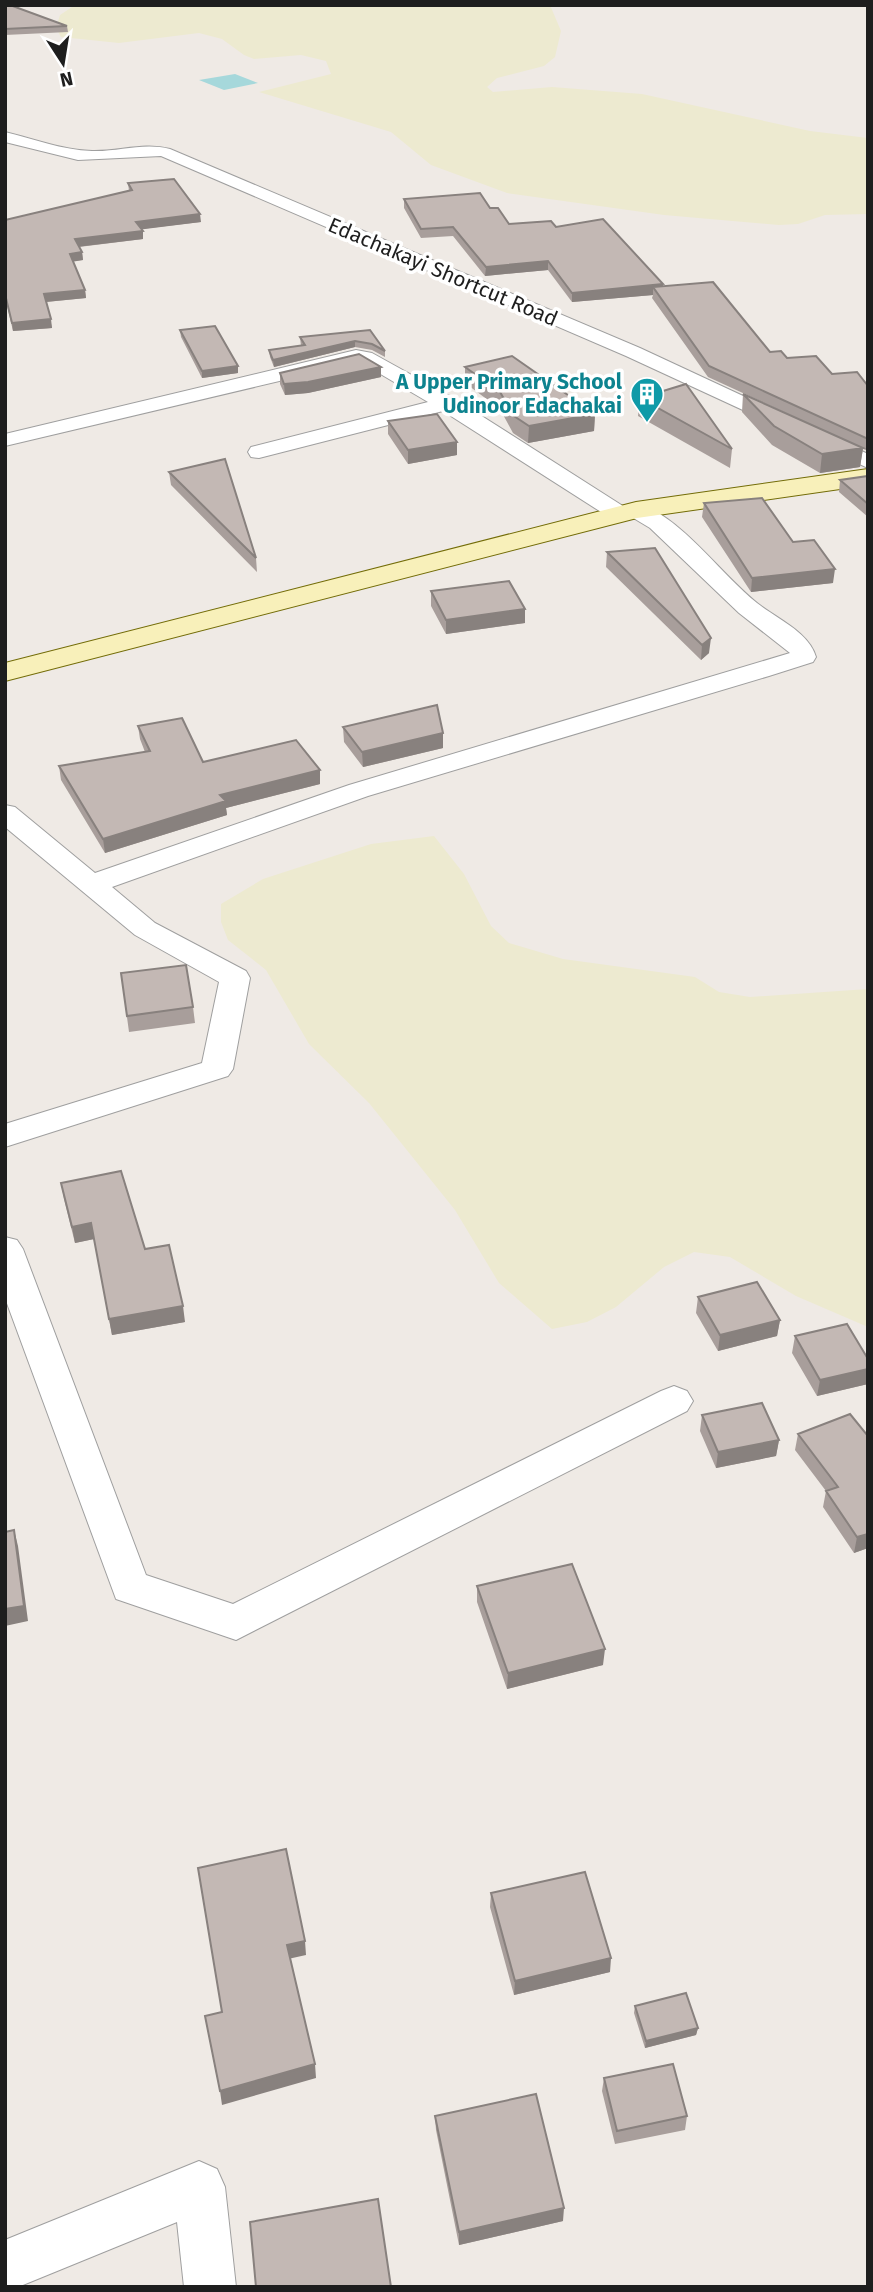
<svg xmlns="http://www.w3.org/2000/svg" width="873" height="2292" viewBox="0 0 873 2292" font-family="'Fira Sans',sans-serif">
<rect width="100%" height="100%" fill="#efeae5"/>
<path fill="#edead0" d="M75 5H550L561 31 555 57 544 66 497 78 487 87 493 92 552 87 642 94 810 131 868 138V214L825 215 798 224 779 225 664 215 507 193 431 165 391 132 259 92 331 74 326 61 301 55 254 59 244 55 222 39 199 33 119 43 61 37 56 28 60 15Z
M434 836 464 874 491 926 509 943 563 959 695 977 719 992 750 997 868 989V1327L796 1296 730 1257 694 1252 664 1267 616 1307 587 1322 552 1329 499 1283 455 1210 369 1103 309 1044 266 970 228 940 221 922V904L263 879 371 844Z"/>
<path fill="#a6d8db" d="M235 74 258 83 224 90 199 80Z"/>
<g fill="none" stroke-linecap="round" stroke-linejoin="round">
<defs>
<path id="street" d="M5 132C34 139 62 150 92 151 118 152 144 142 170 149L640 348 868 454V468L626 356 161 156 78 160 5 142Z
M356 350 372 353 455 399 626 508C632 503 638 503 646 506 689 527 720 573 757 603 777 619 809 632 816 657L813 662 769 676 368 796 112 887 155 923 246 971 250 978 233 1069 228 1076 5 1147V1124L202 1063 219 982 135 935 5 827V805L15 807 95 873 349 785 790 653 739 613 650 528 630 516 620 521 612 519 443 411 259 458 251 457 248 452 251 447 428 402 360 362 5 446V434Z
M5 1237 17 1240 23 1249 146 1575 233 1604 661 1391 674 1386 687 1391 693 1401 687 1411 236 1640 116 1599 5 1298Z
M199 2161 217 2169 225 2187 236 2287H184L177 2222 18 2287H5V2240Z"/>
<path id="secondary" d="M868 469V485L637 518 5 681V663L636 502Z"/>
</defs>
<use href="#street" stroke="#9f9f9f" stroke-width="2"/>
<use href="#secondary" stroke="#736c08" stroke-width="2"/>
<use href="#street" fill="#fff" fill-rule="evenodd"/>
<use href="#secondary" fill="#f8f0ba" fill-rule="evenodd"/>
</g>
<path fill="#a89e9b" d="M5 5 67 26 68 32 5 35Z
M128 183 201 222 141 229 143 239 79 247 82 252 83 260 73 261 85 290 86 298 46 302 52 328 13 331 5 297V220L129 191Z
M404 199 490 208 509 224 556 227 663 284V287L770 352 832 374 868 386V451L863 449 860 467 820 473 772 445 742 412 743 394 797 418 708 377 652 298 653 295 572 302 548 270 485 276 453 236 421 238 404 208Z
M180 330 238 373 202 378 181 337Z
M370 330 385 351V357L372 350 355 347 274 367 270 357 269 350 301 346 300 337Z
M381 367V377L308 393 285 395 280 384V373Z
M465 367 595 414 594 431 528 443 513 433 500 409 465 383Z
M640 398 732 449 730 468 638 416Z
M388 421 457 455 408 464 388 434Z
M169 472 256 558 257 572 171 485Z
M868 476V517L839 492 840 480Z
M704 503 793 542 833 583 751 592 702 517Z
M655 548 709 653 701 660 606 567 607 552Z
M431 591 525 623 446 634 431 606Z
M138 726 203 762 320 770V784L226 808 227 815 105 853 61 780 59 766 145 752 140 739Z
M343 727 443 748 363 767 344 742Z
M121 973 193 1007 195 1023 129 1032Z
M61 1183 145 1249 185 1322 112 1335 94 1239 75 1243 64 1199Z
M698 1297 780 1320 777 1336 718 1351 696 1313Z
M795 1336 868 1359V1384L817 1396 792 1353Z
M702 1415 779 1440 776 1456 716 1468 700 1431Z
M798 1434 868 1436V1548L854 1553 823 1507 826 1491 795 1450Z
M477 1586 603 1665 507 1689 477 1602Z
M491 1893 610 1972 514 1995 490 1907Z
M635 2006 698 2028 696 2035 645 2048 634 2013Z
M604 2078 687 2116 685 2130 615 2144 602 2091Z
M435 2116 563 2221 459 2245 436 2130Z"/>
<path fill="#88817e" d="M200 214 201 222 137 230 136 222Z
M143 231V239L76 247 75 239Z
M82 252 83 260 71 262 70 254Z
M548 261V270L485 276 486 267Z
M663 284 662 294 653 287V295L572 302V293Z
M85 290 86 298 45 302 44 294Z
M51 319 52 328 13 331 12 323Z
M355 341V347L274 367 273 360Z
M238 366V373L202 378V371Z
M381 367V377L308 393 285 395 284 384Z
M595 414 594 431 528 443 529 426Z
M457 442V455L408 464V450Z
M863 448 860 467 820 473 822 454Z
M835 569 833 583 751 592 752 578Z
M525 609V623L446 634V620Z
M711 638 709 653 701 660 702 645Z
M443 733V748L363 767 362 752Z
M320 770V784L226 808 227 815 105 853 103 839 220 795Z
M91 1223 94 1239 75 1243 72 1227Z
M183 1306 185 1322 112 1335 109 1319Z
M780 1320 777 1336 718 1351 720 1335Z
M868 1369V1384L817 1396 820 1380Z
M779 1440 776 1456 716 1468 718 1452Z
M14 1530 18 1546 28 1621 5 1626V1609Z
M868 1534V1548L854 1553 857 1537Z
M605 1649 603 1665 507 1689 508 1673Z
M305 1941 306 1955 288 1959 287 1945Z
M611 1958 610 1972 514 1995 515 1981Z
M698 2028 696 2035 645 2048 646 2041Z
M315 2064 316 2078 222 2105 220 2091Z
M564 2208 563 2221 459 2245V2232Z"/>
<path fill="#c3b8b4" stroke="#88817e" stroke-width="2" d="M5 5H10L67 26 5 29Z
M174 179 200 214 136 222 143 231 75 239 82 252 70 254 85 290 44 294 51 319 12 323 5 294V220L132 190 128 183Z
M480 193 490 208H498L509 224 551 221 556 227 603 219 663 284 572 293 548 261 486 267 453 227 421 229 404 199Z
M713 282 770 352 781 351 787 358 816 356 832 374 857 372 868 386V439L709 366 653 287Z
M215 326 238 366 202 371 180 330Z
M370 330 385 351 372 344 355 341 273 360 269 350 305 345 300 337Z
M359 354 381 367 308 382 284 384 280 373Z
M512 356 595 414 529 426 514 416 500 392 465 367Z
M686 384 732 449 640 398Z
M743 394 863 448 822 454 774 426Z
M437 414 457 442 408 450 388 421Z
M225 459 256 558 169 472Z
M868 476V504L840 480Z
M762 498 793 542 814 540 835 569 752 578 704 503Z
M655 548 711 638 702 645 607 552Z
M509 581 525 609 446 620 431 591Z
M437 705 443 733 362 752 343 727Z
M182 718 203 762 296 740 320 770 220 795 226 801 103 839 59 766 150 751 138 726Z
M186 965 193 1007 127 1016 121 973Z
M121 1171 145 1249 169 1245 183 1306 109 1319 91 1223 72 1227 61 1183Z
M757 1282 780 1320 720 1335 698 1297Z
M847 1324 868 1359V1369L820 1380 795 1336Z
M762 1403 779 1440 718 1452 702 1415Z
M850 1414 868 1436V1534L857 1537 826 1491 838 1487 798 1434Z
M14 1530 24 1606 5 1609V1532Z
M572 1564 605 1649 508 1673 477 1586Z
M286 1849 305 1941 287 1945 315 2064 220 2091 205 2016 222 2012 198 1868Z
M585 1872 611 1958 515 1981 491 1893Z
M686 1993 698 2028 646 2041 635 2006Z
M673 2064 687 2116 617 2131 604 2078Z
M536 2094 564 2208 459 2232 435 2116Z
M378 2199 391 2287H256L250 2222Z"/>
<defs>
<symbol id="building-pin" viewBox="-11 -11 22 30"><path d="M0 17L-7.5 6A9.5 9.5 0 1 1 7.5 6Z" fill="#0f9aa8" stroke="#fff"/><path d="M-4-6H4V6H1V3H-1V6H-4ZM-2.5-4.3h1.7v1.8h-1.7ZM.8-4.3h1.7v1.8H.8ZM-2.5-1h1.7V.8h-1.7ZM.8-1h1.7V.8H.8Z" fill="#fff"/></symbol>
</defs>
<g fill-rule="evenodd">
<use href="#building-pin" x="628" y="375" width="38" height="52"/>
</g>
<g text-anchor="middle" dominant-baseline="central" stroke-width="7" stroke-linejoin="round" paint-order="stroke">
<g font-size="21" fill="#1e1e1e" stroke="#fff">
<text transform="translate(443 272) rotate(23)">Edachakayi Shortcut Road</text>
</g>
<g font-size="21" font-weight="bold" fill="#0d838f" stroke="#fff" text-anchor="end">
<text x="622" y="382">A Upper Primary School<tspan x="622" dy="24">Udinoor Edachakai</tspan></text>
</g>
</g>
<rect width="873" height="2292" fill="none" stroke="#1e1e1e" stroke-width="14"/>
<g transform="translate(63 63) rotate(168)" stroke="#ffffff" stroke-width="5" paint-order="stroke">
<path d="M0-5L12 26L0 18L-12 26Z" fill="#1e1e1e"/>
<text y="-10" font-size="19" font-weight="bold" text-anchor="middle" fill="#1e1e1e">N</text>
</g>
</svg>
